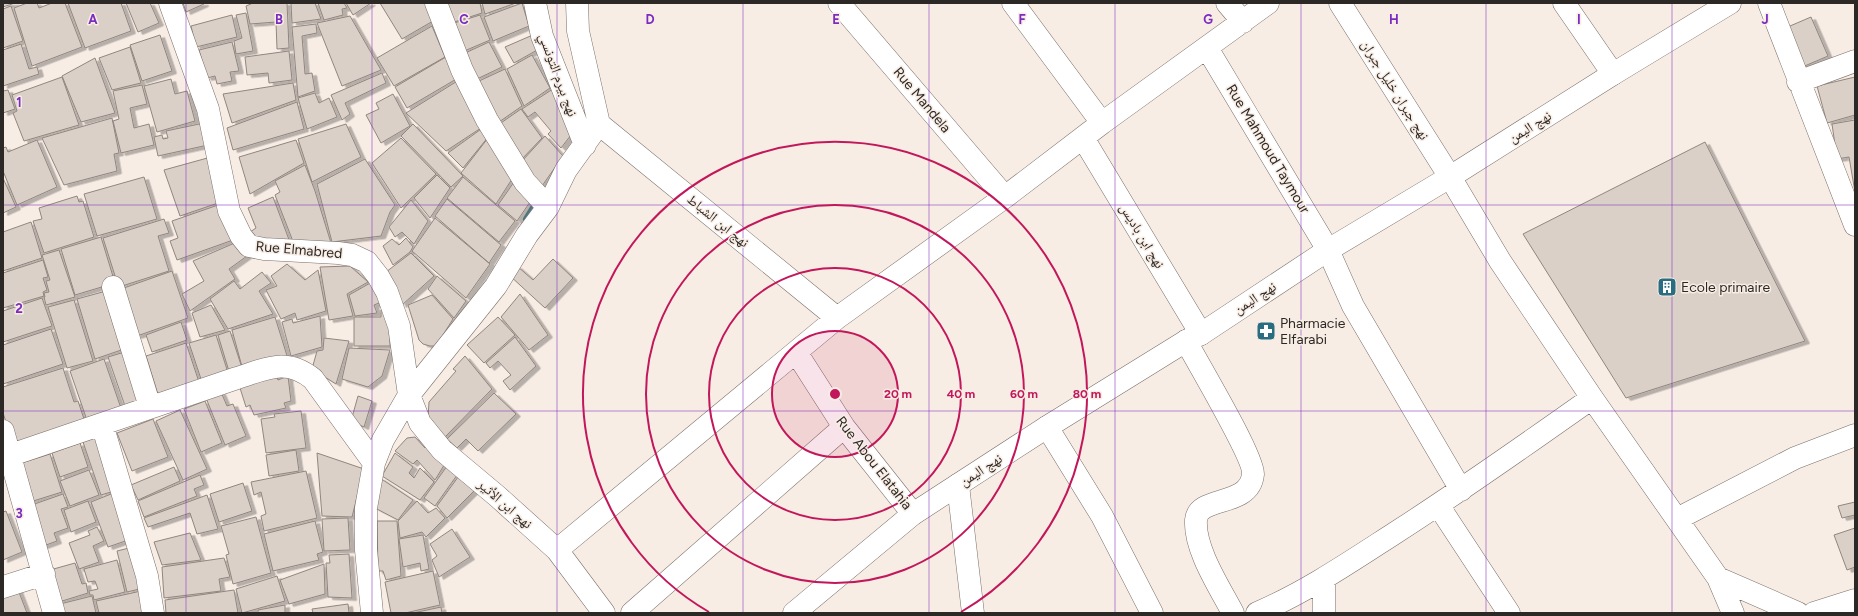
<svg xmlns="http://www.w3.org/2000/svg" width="1858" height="616" viewBox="0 0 1858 616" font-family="Figtree,'Noto Naskh Arabic',sans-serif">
<defs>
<filter id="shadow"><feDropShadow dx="4.5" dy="2.5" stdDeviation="0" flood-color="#0004"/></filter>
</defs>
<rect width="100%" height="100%" fill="#f8ede5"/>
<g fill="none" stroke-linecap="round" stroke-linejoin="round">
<path stroke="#6a9eae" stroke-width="6" d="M526 219 537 201"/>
</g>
<path fill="#dbd0c8" stroke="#91867f" filter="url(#shadow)" d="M3 3H15L3 7Z
M27 3H37L39 8 52 3H65L82 47 32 66 14 8Z
M68 3H121L131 31 85 48Z
M126 3H150L159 23 138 32Z
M183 3H204V4L186 12Z
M253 3H287L289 48 277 49 276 22 250 24 246 6Z
M291 3H315L321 19 292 23Z
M318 3H344L347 8 342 9 343 15 324 20Z
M346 3H371L353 15Z
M380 3H427L433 21 402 39Z
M441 3H480L482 13 448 24Z
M482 3H516L485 14Z
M522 3 529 26 493 41 484 17Z
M11 6 23 41 3 48V9Z
M246 13 253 51 236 54 234 41 242 38 236 15Z
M232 15 237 37 196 47 191 26Z
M480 15 490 40 462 52 451 24Z
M350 16 381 70 342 86 317 23Z
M1811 17 1828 56 1800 68 1783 29Z
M316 24 317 33 302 36 305 74 312 73 315 91 298 97 292 27Z
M432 26 445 57 394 86 377 58Z
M535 34 539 49 514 63 505 47Z
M160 35 172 71 142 81 130 45Z
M232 42 239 71 230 72 232 81 217 84 215 76 207 78 199 50Z
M489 42 502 67 477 79 463 54Z
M21 44 29 69 37 67 39 74 3 86V50Z
M130 47 141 83 112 90 99 58Z
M289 51 292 80 269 83 268 73 247 75 245 57Z
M532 55 550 88 524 106 507 69Z
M446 57 458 78 407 108 395 87Z
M95 58 115 113 81 122 62 76Z
M505 69 522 106 499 122 479 81Z
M382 73 386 83 345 103 350 114 342 120 331 95Z
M62 77 79 125 24 141 13 113 17 111 12 95Z
M1855 77V115L1827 123 1817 86Z
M171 79 175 94 187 91 195 121 157 132 144 86Z
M459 80 484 126 446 151 406 113Z
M293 83 296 100 232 123 223 94Z
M142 85 147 104 130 108 134 128 149 124 154 145 121 153 113 121 119 119 113 91Z
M556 87 571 135 561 148 548 134 551 131 535 112 528 117 522 109Z
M8 90 15 109 3 113V91Z
M315 93 319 103 329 98 337 117 307 129 298 98Z
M393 94 410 126 381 143 366 115 379 109 376 103Z
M297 102 304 129 233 150 227 128Z
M521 109 542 138 520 161 498 125Z
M112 118 119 153 114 154 117 171 64 185 42 138Z
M1855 120V192L1849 157 1837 159 1832 124Z
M204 123 208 145 158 156 154 137 162 135 163 139 168 138 166 131Z
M346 124 361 157 312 182 298 139Z
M413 124 463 176 451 187 401 136Z
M484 127 489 136 463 168 448 153Z
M545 136 563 156 542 186 521 172 522 161Z
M401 138 436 174 401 208 372 163Z
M488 138 512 179 496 204 461 173Z
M37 140 57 187 17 205 3 171V148L6 147 8 152Z
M296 140 304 163 250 194 239 157Z
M1705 142 1805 341 1626 398 1523 234Z
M211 157 224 201 180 216 164 170Z
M365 159 395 205 390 212 381 236 332 242 317 184Z
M305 165 315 191 331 243 294 244 275 195 280 192 275 181Z
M437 175 450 188 430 218 414 198Z
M144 177 157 219 97 236 84 194Z
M463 177 515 221 499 242 447 198Z
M3 178 16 207 3 213Z
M514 182 530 202 517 221 498 205Z
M77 196 79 202 83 201 94 237 44 253 33 221 42 219 39 208Z
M273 197 291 245 255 240 250 232 256 228 248 208Z
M447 199 501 245 489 263 435 216Z
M411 200 428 221 414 244 402 232 395 237 389 227Z
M221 204 233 240 177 260 170 241 178 238 172 221Z
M435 218 490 264 466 298 412 251Z
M164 219 169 233 158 236 169 271 122 286 117 282 103 238Z
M31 222 42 258 3 271V232Z
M101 237 115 283 75 295 61 249Z
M406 238 413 247 410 252 393 265 383 246 392 239 399 245Z
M237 242 247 256 229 269 235 279 190 311 182 294 204 281 193 261Z
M59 250 75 297 46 305 44 297H45L44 293 49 292 46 281 50 280 42 255Z
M411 253 434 276 402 305 386 272Z
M553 259 573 278 545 308 509 275 517 266 533 280Z
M43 260 48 277 43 278 47 290 43 292 44 296 3 308V273Z
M287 264 305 280 318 270 326 311 297 320 295 313 281 319 266 290 277 286 271 276Z
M350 266 368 282 347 294 353 316 329 320 320 267Z
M172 271 188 318 137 336 121 289Z
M262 272 271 283 259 291 273 314 228 329 210 299 234 281 240 289Z
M437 276 466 301 454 318 428 289Z
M372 282 384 301 374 305 377 313 355 316 349 295Z
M117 288 133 346 95 359 77 299Z
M520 294 548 335 529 350 501 317Z
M432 295 453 319 436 346H430L423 344 419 340 408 305Z
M42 298 52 326 3 342V311Z
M74 300 93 361 67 368 48 307Z
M211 305 225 330 200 337 192 313Z
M381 310H390V346H354V317H381Z
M320 316 322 347 291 356 282 322 292 319 293 323Z
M275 317 288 359 244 374 232 330Z
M498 317 515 335 484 363 467 345Z
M181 322 187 340 152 352 146 335Z
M51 329 63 364 3 384V345Z
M230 331 244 374 231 378 218 335Z
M216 335 230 379 204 388 189 343Z
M515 337 536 366 510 390 503 381 511 375 498 361 490 368 486 363Z
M324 338 349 341 336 384 312 369 317 351 323 350Z
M186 343 201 388 160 401 146 356Z
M138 348 155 399 126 409 108 357Z
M349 348 390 350 382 376 368 387 342 379Z
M465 356 492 389 444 438 428 418 429 402 456 371 453 369Z
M104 359 123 414 89 426 70 371Z
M63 368 74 402 78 401 87 428 15 448 3 413V387Z
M276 375 278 380 288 376 291 401 284 403 286 408 254 415 250 405 246 407 240 388Z
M221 392 227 406 233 404 246 436 225 445 206 398Z
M494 393 516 414 478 451 466 439 457 448 447 439Z
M358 396 372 401 364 427 351 421Z
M205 401 222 443 201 452 184 409Z
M180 410 207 469 183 480 156 421Z
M301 411 306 448 266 453 261 419 275 417 274 414Z
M153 419 168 457 132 471 117 433Z
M109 433 124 488 101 495 83 442Z
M415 437 425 448 428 443 446 462 435 480 417 460 413 464 395 451 407 438Z
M80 443 88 467 60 477 52 453Z
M296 450 299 471 269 476 266 455Z
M317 453 364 469 352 517 322 516Z
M395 453 413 467 409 473 414 478 420 468 434 482 420 500 382 476Z
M50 454 62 492 30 502 18 464Z
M450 462 460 471 435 506 424 498Z
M174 467 180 481 138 500 131 485Z
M89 470 99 495 70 506 60 481Z
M306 471 317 518 264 531 261 516 266 514 261 492 254 495 251 482Z
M461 473 477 488 447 518 437 506Z
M200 475 204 485 194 489 197 496 144 517 138 501Z
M380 478 413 500 398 520 375 508Z
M243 483 252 511 219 522 210 494Z
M116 492 134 538 108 547 91 502Z
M63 494 68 507 61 509 68 528 54 533 57 541 38 548 26 507Z
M207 495 218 529 197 534 190 513 148 527 144 518Z
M88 501 96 522 71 532 64 510Z
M417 501 428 513 436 508 445 518 426 537 422 532 400 538 398 521Z
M1855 502V515L1842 518 1838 506Z
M6 511 22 552 3 560V512Z
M256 517 271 573 233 584 226 555 229 554 221 526Z
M348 518 350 550 324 551 322 519Z
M315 521 323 552 317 554 319 560 273 571 264 534Z
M377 521H397L401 576 386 580 383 571H378Z
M97 527 104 541 93 546 99 562 79 569 69 543 90 535 88 531Z
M1855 528V567L1847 570 1834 535Z
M452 529 470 557 439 577 432 560 437 556 430 544Z
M190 533 201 560 162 565 154 542Z
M423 535 429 569 421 571 420 563 403 567 399 539Z
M137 546 148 587 127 592 117 551Z
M349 554 352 598 328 597 326 563H330L329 555Z
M224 558 230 577 219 579 221 591 164 598 162 567Z
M117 560 125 592 94 600 93 595H90L89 591 98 589 95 581 88 582 84 569Z
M75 563 82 584 86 583 88 593 59 602 50 570Z
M324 564 325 594 289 604 280 580Z
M433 571 440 605 405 613H391L385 582Z
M277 576 285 601 242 613 236 589Z
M17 587 27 613H3V592Z
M150 589 155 613H99L96 601Z
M234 590 238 613H166L165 600Z
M92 596 96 613H62L60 604Z
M348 604 349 613H313L312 609Z
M285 605V613H258V610Z
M441 607 442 613H413Z"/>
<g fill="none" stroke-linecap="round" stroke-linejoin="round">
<defs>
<path id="street" d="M170 3 208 109 229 211 241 236 249 246 264 249 338 253 352 255 367 262 378 276 387 292 399 326 409 395 420 423 442 450 497 496 557 550 604 613
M436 3 462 70 487 120 525 182 548 207
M535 3 542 36 585 145
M577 3 578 31 599 124
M839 3 1005 197
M1013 3 1102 123
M1227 3 1243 22
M1340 3 1450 177 1500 261 1592 398 1718 578 1733 613
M1769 3 1855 225
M1207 48 1328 250 1353 306 1461 490
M1613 74 1730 3
M1798 82 1855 61
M599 124 837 318
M1083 138 1201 334
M113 287 150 407
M1186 341C1197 362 1254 457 1253 474 1250 508 1198 495 1196 520 1194 549 1220 588 1233 613
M796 352 844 427 913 514
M102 424 147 576 153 613
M1047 427 1102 516 1152 613
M3 431 54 613
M11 455 237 378C266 369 286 357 313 379L374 463
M958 485 973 613
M1438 505 1509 613
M1677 519 1795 458 1855 435
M557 550 837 318 1005 197 1102 123 1268 3
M1718 578 1798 613
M1324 579V613
M3 587 44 574
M372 613 366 550V508L374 463 383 440 409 395 496 286 527 235 548 207 566 170 599 124
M632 613 844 427
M1257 613C1306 592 1350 562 1395 533 1462 490 1527 444 1592 398
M1814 613 1855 600"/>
<path id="secondary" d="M794 613 913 514 1047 427 1186 341 1201 334 1328 250 1450 177 1613 74 1564 3"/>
</defs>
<use href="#street" stroke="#796f68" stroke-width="23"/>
<use href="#secondary" stroke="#796f68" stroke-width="23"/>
<use href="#street" stroke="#fff" stroke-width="22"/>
<use href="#secondary" stroke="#fff" stroke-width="22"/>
</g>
<path fill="none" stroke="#7b2cbf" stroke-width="1" stroke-opacity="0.55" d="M186 3V613M372 3V613M557 3V613M743 3V613M929 3V613M1115 3V613M1301 3V613M1486 3V613M1672 3V613M3 205H1855M3 411H1855"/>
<circle cx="835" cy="394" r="63" fill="#c2185b" fill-opacity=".12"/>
<g fill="none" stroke="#c2185b" stroke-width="2">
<circle cx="835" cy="394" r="63"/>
<circle cx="835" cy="394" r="126"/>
<circle cx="835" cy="394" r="189"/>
<path d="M709 612A252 252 0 1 1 961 612"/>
</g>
<defs>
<symbol id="building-square" viewBox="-11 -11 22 22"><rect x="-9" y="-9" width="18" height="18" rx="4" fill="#2b6d80" stroke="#f8ede5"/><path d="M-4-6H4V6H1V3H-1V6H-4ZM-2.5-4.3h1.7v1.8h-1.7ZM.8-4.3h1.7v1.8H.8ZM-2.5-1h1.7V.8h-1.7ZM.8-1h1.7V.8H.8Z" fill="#fff"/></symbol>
<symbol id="pharmacy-square" viewBox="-11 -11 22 22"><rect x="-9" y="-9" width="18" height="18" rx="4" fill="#2b6d80" stroke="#f8ede5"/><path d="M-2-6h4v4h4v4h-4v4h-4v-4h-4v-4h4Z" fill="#fff"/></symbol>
</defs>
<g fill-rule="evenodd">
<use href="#building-square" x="1656" y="276" width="22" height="22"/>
<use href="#pharmacy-square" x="1255" y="320" width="22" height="22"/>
</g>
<g text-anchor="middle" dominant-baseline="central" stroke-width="3" stroke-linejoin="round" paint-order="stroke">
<g font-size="14" fill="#2c2825" stroke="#f8ede5">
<text transform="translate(558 75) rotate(70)">نهج بيرم التونسي</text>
<text transform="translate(1395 90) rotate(58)">نهج جبران خليل جبران</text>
<text transform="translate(922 100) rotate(50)">Rue Mandela</text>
<text transform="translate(1530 127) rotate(-32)">نهج اليمن</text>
<text transform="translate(1268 149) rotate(59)">Rue Mahmoud Taymour</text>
<text transform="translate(718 221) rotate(39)">نهج ابن الشباط</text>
<text transform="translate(1142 236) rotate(59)">نهج ابن باديس</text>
<text transform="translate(299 250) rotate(5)">Rue Elmabred</text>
<text transform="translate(1255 298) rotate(-33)">نهج اليمن</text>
<text transform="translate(874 463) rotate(52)">Rue Abou Elatahia</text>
<text transform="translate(981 470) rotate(-33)">نهج اليمن</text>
<text transform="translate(505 504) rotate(41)">نهج ابن الأثير</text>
</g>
<g font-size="14" fill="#2c2825" stroke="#f8ede5" text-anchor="start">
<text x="1681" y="287">Ecole primaire</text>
<text x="1280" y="323">Pharmacie<tspan x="1280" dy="16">Elfarabi</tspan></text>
</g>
</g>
<g font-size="13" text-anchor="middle" font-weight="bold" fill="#7b2cbf" stroke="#f8ede5" stroke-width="3" stroke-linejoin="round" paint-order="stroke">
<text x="93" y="24">A</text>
<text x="279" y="24">B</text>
<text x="464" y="24">C</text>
<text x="650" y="24">D</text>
<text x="836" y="24">E</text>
<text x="1022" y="24">F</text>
<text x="1208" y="24">G</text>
<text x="1394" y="24">H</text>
<text x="1579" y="24">I</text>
<text x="1765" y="24">J</text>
<text x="19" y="107">1</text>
<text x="19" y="313">2</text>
<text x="19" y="518">3</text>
</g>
<circle cx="835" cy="394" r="6" fill="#c2185b" stroke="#f8ede5" stroke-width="2"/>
<g font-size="12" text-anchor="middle" font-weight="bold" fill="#c2185b" stroke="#f8ede5" stroke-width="3" stroke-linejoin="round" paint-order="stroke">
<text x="898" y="398">20 m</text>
<text x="961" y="398">40 m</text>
<text x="1024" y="398">60 m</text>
<text x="1087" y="398">80 m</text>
</g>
<rect width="1858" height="616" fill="none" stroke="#2c2825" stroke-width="8"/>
</svg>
